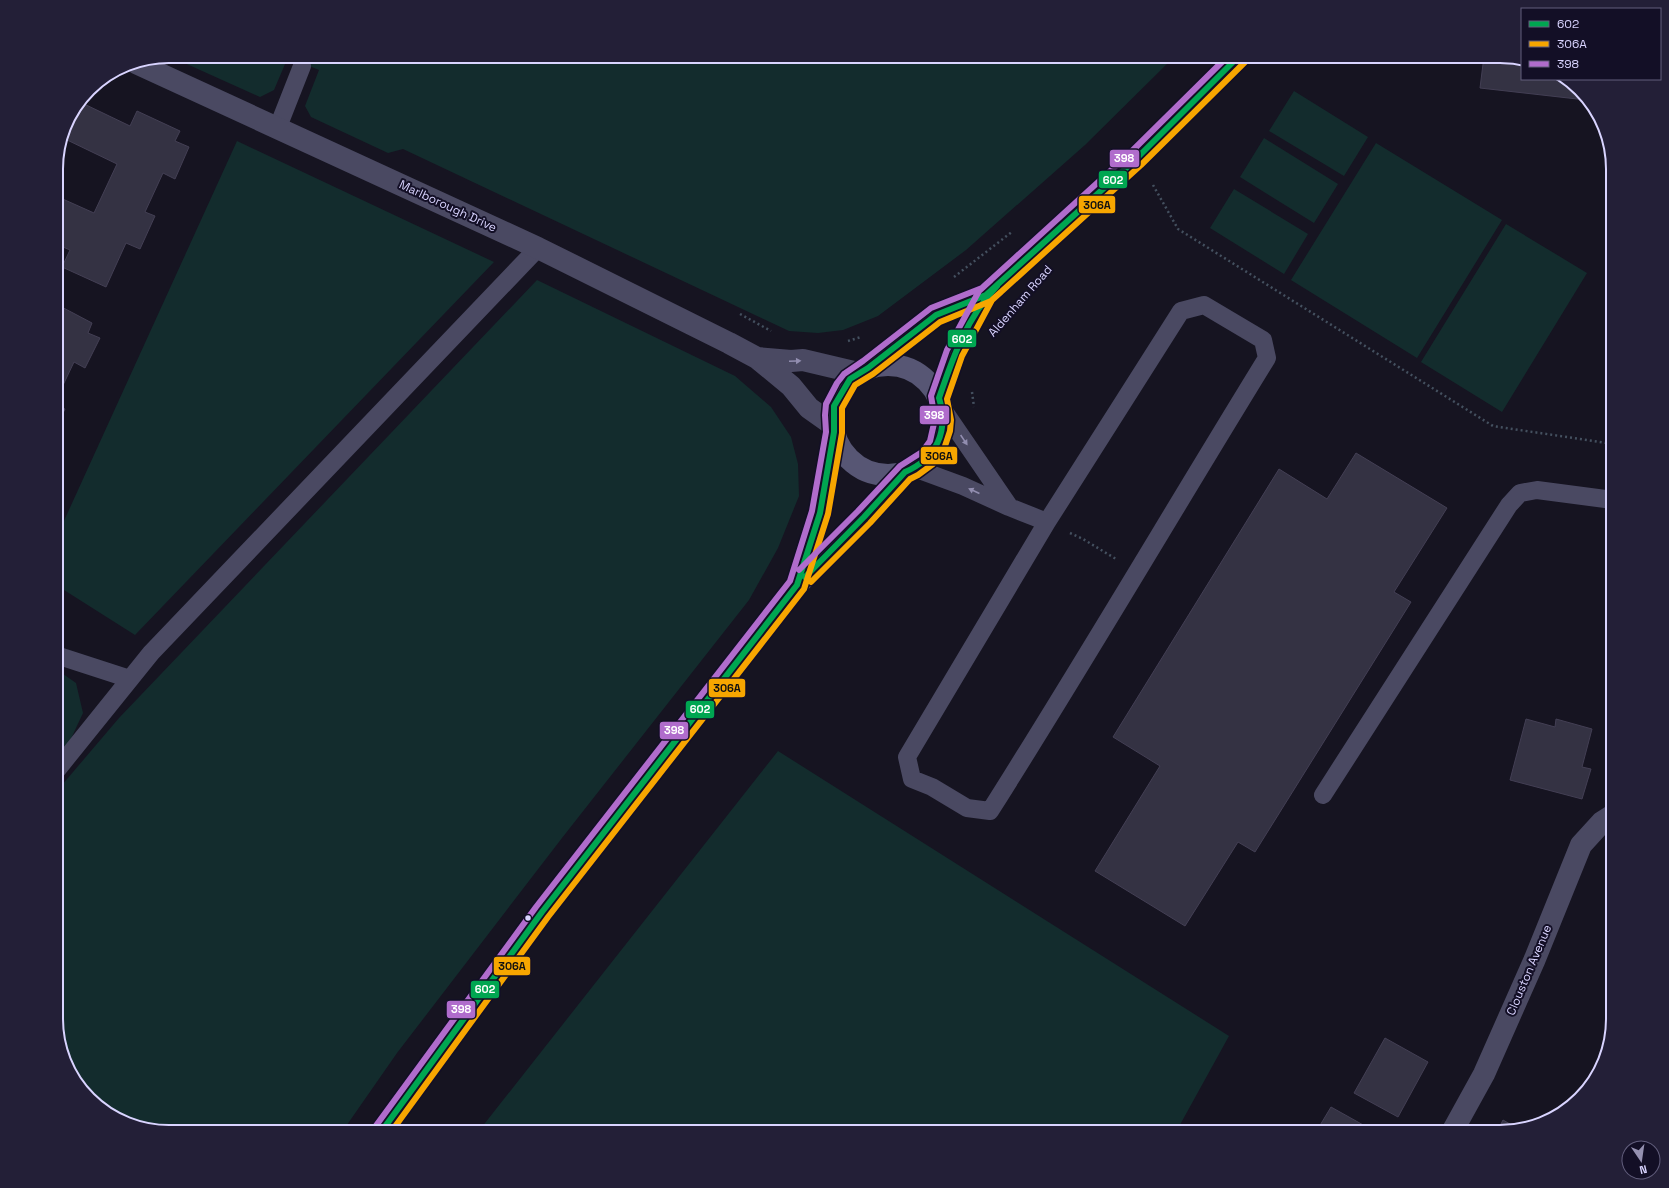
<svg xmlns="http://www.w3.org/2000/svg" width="1669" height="1188" viewBox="0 0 1669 1188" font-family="'Space Grotesk',sans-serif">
<rect width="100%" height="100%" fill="#161421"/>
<path fill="#132c2d" d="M169 56H1175L1085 145 966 250 878 316 843 330 818 333 789 331 403 149 388 153 311 117 305 106 319 70 288 57 274 90 260 97Z
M1294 91 1368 137 1344 176 1269 131Z
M1264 138 1338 184 1314 223 1240 177Z
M237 141 494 262 135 635 64 590 56 591V519L63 523Z
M1376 143 1502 220 1417 358 1291 280Z
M1234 189 1308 234 1284 274 1210 228Z
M1506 224 1587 273 1502 412 1421 362Z
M537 280 735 376 771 407 791 437 798 464 799 496 778 548 749 600 562 838 397 1053 342 1132H169L133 1126 100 1109 68 1069 56 1026V792L119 718Z
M56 669 76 683 83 713 68 745 56 759Z
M778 751 1229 1036 1176 1132H478Z"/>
<path fill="#343243" stroke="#433f54" d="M1484 56H1500L1522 60V79H1568L1586 100 1480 88Z
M80 102 130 126 137 111 180 131 175 141 189 147 175 179 163 173 145 212 155 216 140 249 126 243 106 287 62 267 70 250 56 244V196L94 213 117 164 63 138 68 119Z
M56 304 92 323 88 333 100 338 85 368 74 362 56 400Z
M56 405 65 409 56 427Z
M1356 453 1447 508 1394 592 1411 602 1255 852 1238 842 1185 926 1095 871 1160 766 1113 737 1279 469 1327 499Z
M1526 719 1555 727 1556 719 1592 729 1582 767 1591 769 1582 799 1510 780Z
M1385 1038 1428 1062 1398 1117 1354 1093Z
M1331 1107 1374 1131V1132H1316Z
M1503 1120 1517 1128 1497 1132Z"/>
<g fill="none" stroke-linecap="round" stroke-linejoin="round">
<path stroke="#44505f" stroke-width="2.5" stroke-dasharray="2 3" stroke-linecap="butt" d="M1153 185 1178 229 1493 426 1613 444
M954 277 1013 231
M740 314 771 331
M848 341 861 337
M972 392 974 407
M1070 533 1083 539 1116 559"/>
<path stroke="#4a4962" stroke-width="18" d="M278 127 302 66
M1204 305 1263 340 1267 358C1174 509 1085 661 990 811L967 808 932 787 912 779 907 757 1047 522 1181 311Z
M942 408 1009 506
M914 468 963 486 1009 507 1047 522
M56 655 130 679
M56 771 151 653 538 248
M1323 795 1509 505 1520 493 1537 490 1613 500"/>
<path stroke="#4a4962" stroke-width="22" d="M136 63 538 248 729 343 757 358 791 386 809 408 833 425
M757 358 791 361 803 360 858 373
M1452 1132 1484 1074 1534 961 1581 845 1602 822 1613 815"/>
<path stroke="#575674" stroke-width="22" d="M833 420a55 55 0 1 1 110 0a55 55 0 1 1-110 0Z
M868 368 919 327 936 315 986 295
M939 398 955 353 986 295 1136 159 1239 56
M798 580 820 513 834 432
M381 1132 542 912 797 585 864 517 905 472"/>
<defs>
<path id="bus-1" d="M939 398C953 357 967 317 997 286
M805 577 864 517 905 472C937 458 949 431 939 398
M381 1132 542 912 797 585 820 513 834 432V406L850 379 868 368 936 315 986 295 1136 159 1239 56"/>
<path id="bus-2" d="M811 582 870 523 910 479 918 475 933 464 944 449 950 431 951 420 947 399 962 356 992 300 1001 292
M391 1132 548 917 804 589 828 514 842 433V408L855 385 873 374 940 322 991 301 1141 165 1245 62"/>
<path id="bus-3" d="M799 570 858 511 900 466 922 452 930 441 935 419 931 396 947 350 979 291 991 280
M375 1127 536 907 790 581 812 511 826 432 825 415 826 404 837 383 844 374 863 361 931 308 982 288 1130 153 1228 56"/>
</defs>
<use href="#bus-1" stroke="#130f26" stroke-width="9"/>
<use href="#bus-2" stroke="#130f26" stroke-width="9"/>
<use href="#bus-3" stroke="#130f26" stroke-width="9"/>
<use href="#bus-1" stroke="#00a651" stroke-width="6"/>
<use href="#bus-2" stroke="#f7a600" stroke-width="6"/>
<use href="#bus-3" stroke="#b06ccc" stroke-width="6"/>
</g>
<defs><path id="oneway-solid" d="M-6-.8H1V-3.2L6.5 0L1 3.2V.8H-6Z"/></defs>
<g fill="#928eb0">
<use href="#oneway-solid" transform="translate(795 361) rotate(-2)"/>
<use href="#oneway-solid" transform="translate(964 440) rotate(56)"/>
<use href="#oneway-solid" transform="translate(974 491) rotate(-155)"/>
</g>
<circle fill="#d9d4ff" stroke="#130f26" stroke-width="1.5" cx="528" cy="918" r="3.5"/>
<g text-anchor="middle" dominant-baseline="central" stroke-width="4" stroke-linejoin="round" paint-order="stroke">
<g font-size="12" fill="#d9d4ff" stroke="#130f26">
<text transform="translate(448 206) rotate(25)">Marlborough Drive</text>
<text transform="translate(1020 301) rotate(-49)">Aldenham Road</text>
<text transform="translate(1529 970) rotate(-67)">Clouston Avenue</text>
</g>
</g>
<path d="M0 0H1669V1188H0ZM169 63H1500A106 106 0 0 1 1606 169V1019A106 106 0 0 1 1500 1125H169A106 106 0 0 1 63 1019V169A106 106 0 0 1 169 63Z" fill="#231f37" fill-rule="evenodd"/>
<path fill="none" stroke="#d9d4ff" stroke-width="2" d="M169 63H1500A106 106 0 0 1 1606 169V1019A106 106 0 0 1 1500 1125H169A106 106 0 0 1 63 1019V169A106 106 0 0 1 169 63Z"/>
<g stroke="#130f26" stroke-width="1.5">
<rect x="1109" y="149" width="31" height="19" rx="4" fill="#b06ccc"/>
<rect x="1098" y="170" width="30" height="19" rx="4" fill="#00a651"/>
<rect x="1078" y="195" width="38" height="19" rx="4" fill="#f7a600"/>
<rect x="947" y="329" width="30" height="19" rx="4" fill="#00a651"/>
<rect x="919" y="405" width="31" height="20" rx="4" fill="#b06ccc"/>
<rect x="920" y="446" width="38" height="19" rx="4" fill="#f7a600"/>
<rect x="708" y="678" width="38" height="20" rx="4" fill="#f7a600"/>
<rect x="685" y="700" width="30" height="19" rx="4" fill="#00a651"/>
<rect x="659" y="721" width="30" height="19" rx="4" fill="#b06ccc"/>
<rect x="493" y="956" width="38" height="20" rx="4" fill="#f7a600"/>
<rect x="470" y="980" width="30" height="19" rx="4" fill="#00a651"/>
<rect x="446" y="1000" width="30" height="19" rx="4" fill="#b06ccc"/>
</g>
<g font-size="11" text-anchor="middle" font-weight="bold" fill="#fff">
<text x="1124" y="162">398</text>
<text x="1113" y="184">602</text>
<text x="962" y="343">602</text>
<text x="934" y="419">398</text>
<text x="700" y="713">602</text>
<text x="674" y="734">398</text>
<text x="485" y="993">602</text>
<text x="461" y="1013">398</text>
</g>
<g font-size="11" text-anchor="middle" font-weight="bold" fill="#111">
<text x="1097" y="209">306A</text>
<text x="939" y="460">306A</text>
<text x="727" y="692">306A</text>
<text x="512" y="970">306A</text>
</g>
<rect x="1521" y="8" width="140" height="72" fill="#130f26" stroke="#625e7d"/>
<rect x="1529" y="21" width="20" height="6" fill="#00a651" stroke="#625e7d"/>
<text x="1557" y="28" font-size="12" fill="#d9d4ff">602</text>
<rect x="1529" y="41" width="20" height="6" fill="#f7a600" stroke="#625e7d"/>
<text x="1557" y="48" font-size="12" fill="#d9d4ff">306A</text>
<rect x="1529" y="61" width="20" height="6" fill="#b06ccc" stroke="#625e7d"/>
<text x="1557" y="68" font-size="12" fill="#d9d4ff">398</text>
<g transform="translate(1641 1160) rotate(167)"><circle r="19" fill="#130f26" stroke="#625e7d"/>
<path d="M0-3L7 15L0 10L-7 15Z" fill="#9591b1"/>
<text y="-6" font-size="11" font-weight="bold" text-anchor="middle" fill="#d9d4ff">N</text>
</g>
</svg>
